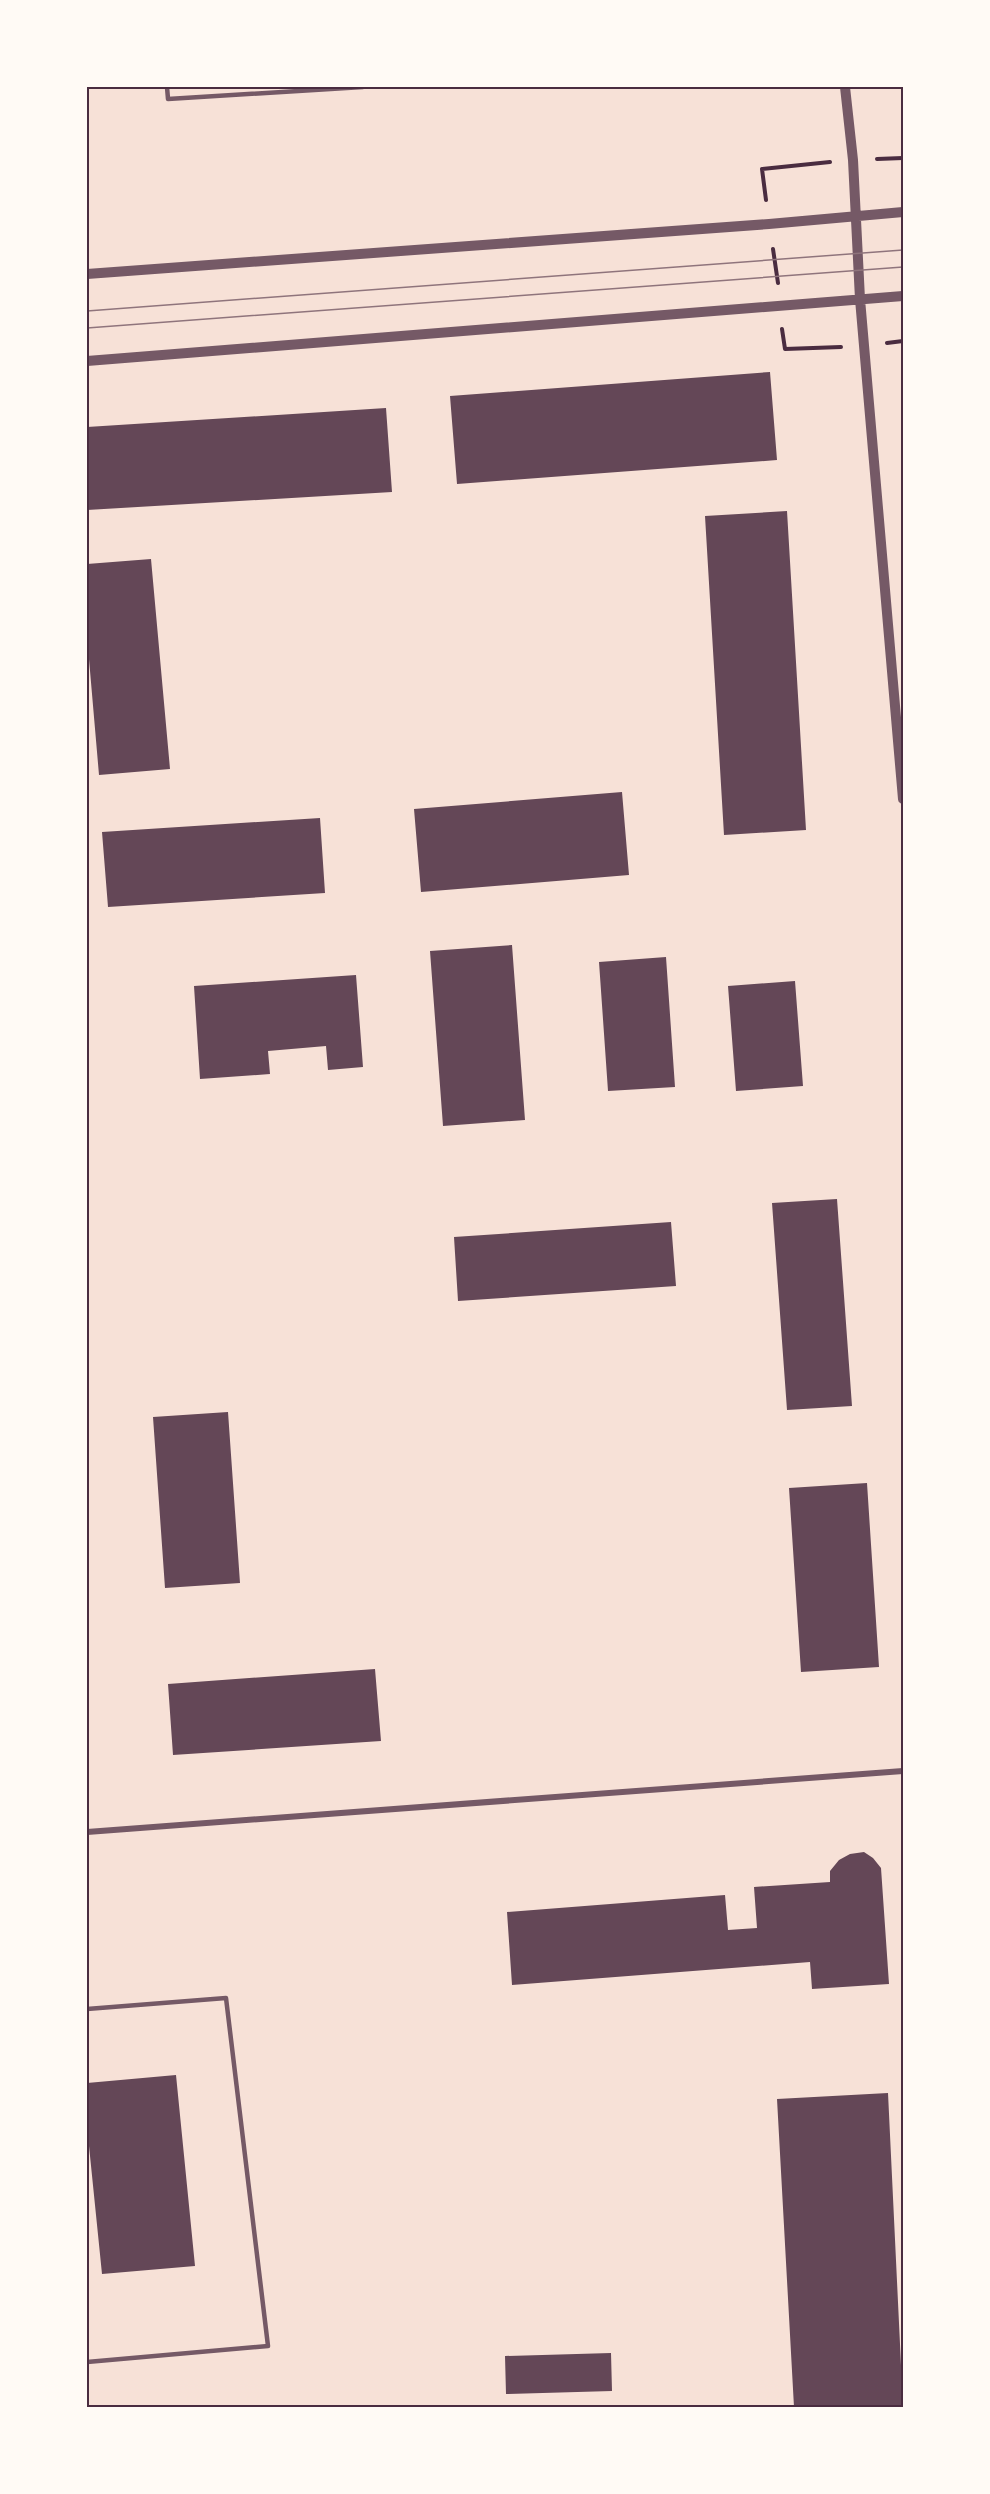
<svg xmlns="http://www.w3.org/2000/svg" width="990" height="2494" viewBox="0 0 990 2494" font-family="'DejaVu Sans',sans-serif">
<rect width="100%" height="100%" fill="#f7e1d7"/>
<path fill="#644757" d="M770 372 777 460 457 484 450 396Z
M386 408 392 492 87 510V427Z
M787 511 806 830 724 835 705 516Z
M151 559 170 769 99 775 87 636V564Z
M622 792 629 875 421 892 414 809Z
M320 818 325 893 108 907 102 832Z
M512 945 525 1120 443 1126 430 951Z
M666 957 675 1087 608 1091 599 962Z
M356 975 363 1067 328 1070 326 1046 268 1051 270 1074 200 1079 194 986Z
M795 981 803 1086 736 1091 728 986Z
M837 1199 852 1406 787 1410 772 1203Z
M671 1222 676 1286 458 1301 454 1237Z
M228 1412 240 1583 165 1588 153 1417Z
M867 1483 879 1667 801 1672 789 1488Z
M375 1669 381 1741 173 1755 168 1684Z
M864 1852 873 1858 881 1868 889 1984 812 1989 810 1962 512 1985 507 1912 725 1895 728 1930 757 1928 754 1887 830 1882V1871L839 1860 850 1854Z
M176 2075 195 2266 102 2274 89 2146H87V2083Z
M888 2093 903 2407H794L777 2099Z
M611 2353 612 2391 506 2394 505 2356Z"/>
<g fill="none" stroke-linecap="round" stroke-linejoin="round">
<path stroke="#4a2c40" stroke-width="4" d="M877 159 903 158
M766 200 762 169 830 162
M773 249 778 283
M782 329 785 349 841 347
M887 343 903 341"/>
<path stroke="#755966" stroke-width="4.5" d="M167 87 168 99 363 87
M87 2009 226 1998 268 2346 87 2362"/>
<path stroke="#755966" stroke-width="6" d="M87 1832 903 1771"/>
<path stroke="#755966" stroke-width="10" d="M845 87 853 160 860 299 903 799
M87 274 769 224 903 212
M87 361 903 296"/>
<path stroke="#8f747c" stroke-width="1.5" d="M87 311 903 250
M87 328 903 267"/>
</g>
<rect width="990" height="2494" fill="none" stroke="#fffaf5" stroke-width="177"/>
<rect x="88" y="88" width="814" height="2318" fill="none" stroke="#4a2c40" stroke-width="2"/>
</svg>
